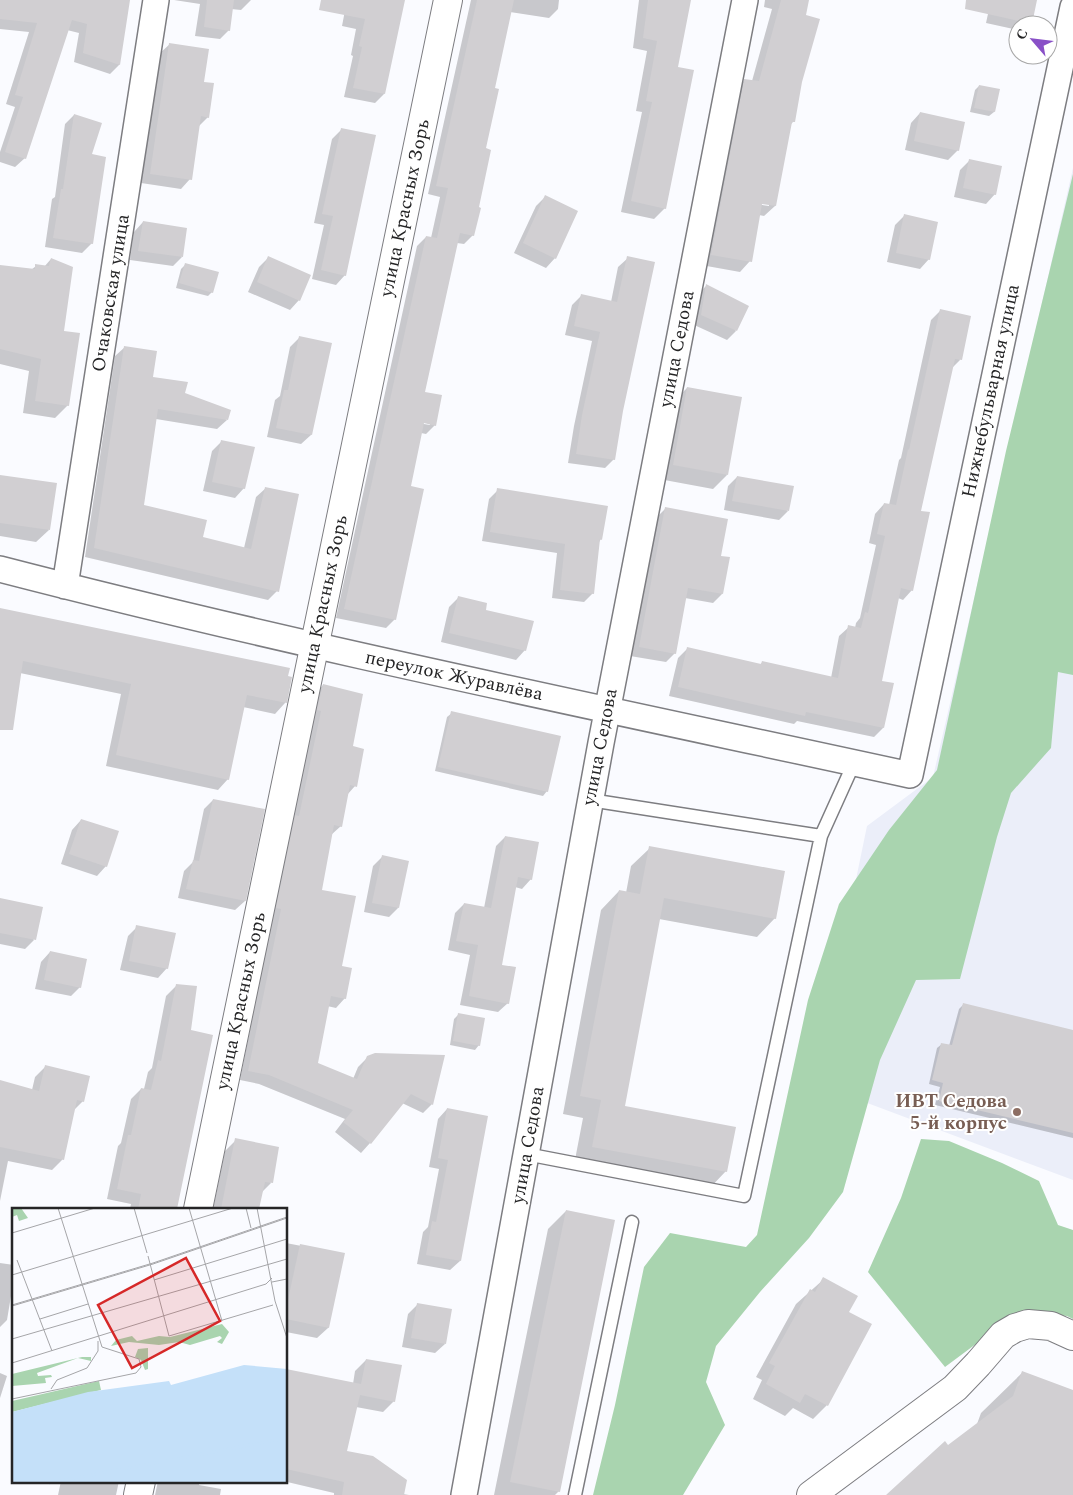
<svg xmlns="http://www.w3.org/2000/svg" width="1073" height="1495" viewBox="0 0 1073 1495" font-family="Spectral,serif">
<rect width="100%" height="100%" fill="#fafbff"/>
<path fill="#ebeef9" d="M1073 168V1180L814 1083 867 826 933 777Z"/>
<path fill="#a9d4af" d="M1073 174V675L1058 672 1051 748 1011 793 997 837 960 979 916 980 880 1060 843 1192 809 1238 760 1292 716 1346 706 1382 725 1425 683 1495H593L615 1405 644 1267 670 1233 746 1247 757 1235 808 1000 839 904 889 830 937 770 1006 451Z
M921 1139 949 1141 1002 1163 1039 1181 1058 1225 1073 1230V1319L1067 1316 1028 1312 992 1332 945 1367 868 1272 901 1198Z"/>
<path fill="#0003" fill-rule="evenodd" d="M0 0H129L119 65 110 74 74 62 79 33 67 30 25 158 15 167 0 162V152L15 107 6 104 29 32 0 29Z
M174 0H251L241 10 231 9 229 30 220 39 195 36 200 4Z
M347 0H404L384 94 375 103 344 97 353 56 351 55 356 29 342 26Z
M471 0H559L558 9 549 18 510 12 494 89 473 235 464 244 457 243 424 393 435 425 426 434 421 433 410 487 395 619 386 628 336 618 417 246 426 237 431 238 440 197 428 194ZM418 423H430V425Z
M639 0H689L677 68 665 208 654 219 621 212 642 112 636 111 647 51 633 48Z
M765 0H808L805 16 801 82 793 122 790 125 775 206 764 216 759 215 750 261 740 272 701 265 734 91 745 80 752 81 772 9 764 7ZM756 204H769V206Z
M991 0H1036L1031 24 1029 25H1018V30L986 23Z
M170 44 203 83 208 117 198 127 190 179 181 189 141 183 160 53Z
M979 86 998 90 994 112 989 116 970 112 975 90Z
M920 113 958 150 948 160 905 150 911 123Z
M74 115 90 155 92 243 82 253 45 247 52 199 55 197 65 124Z
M342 129 345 275 336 285 312 279 324 225 314 223 332 139Z
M969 161 995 194 986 204 954 197 960 170Z
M545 197 555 258 546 268 514 253 536 206Z
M904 216 929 259 920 269 887 262 895 225Z
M143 222 182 257 173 266 130 260 134 232Z
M268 258 299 300 290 310 248 292 259 267Z
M628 258 622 410 614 459 605 468 568 463 574 426 592 341 565 335 572 305 581 296 611 302 618 267Z
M51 259 63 332 68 405 55 418 23 413 29 371 0 364V266L31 270 36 266 44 267Z
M185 265 212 292 208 296 176 288 181 269Z
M706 286 736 331 727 340 692 324 697 295Z
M940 311 960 360 951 369 920 512 912 590 903 600 898 598 881 682 883 728 874 737 797 721 794 724 669 696 678 658 687 649 759 665 762 663 831 678 839 636 849 627 855 628 856 623 860 618 876 545 869 543 875 514 884 504 889 505 899 460 901 458 931 320Z
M299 338 311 435 301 444 267 437 275 400 280 396 290 347Z
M125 347 151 378 184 394 227 420 217 429 156 419 142 506 201 538 244 548 256 497 266 488 277 591 268 600 85 557 115 356Z
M687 388 727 475 713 489 659 479 673 402Z
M221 442 244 488 235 498 203 491 212 451Z
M0 476 49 530 36 542 0 536Z
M737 477 788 511 779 520 724 510 728 486Z
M498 490 601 539 599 542 593 593 584 602 552 598 557 553 482 541 489 499Z
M665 509 720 557 722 594 713 603 685 598 675 653 666 662 630 656 656 518Z
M458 598 485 611 525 650 516 660 441 642 449 607Z
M0 609 291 678 285 703 275 714 243 707 228 779 218 790 106 766 121 694 20 673 0 728Z
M323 685 351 747 355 786 347 795 341 826 331 835 321 891 341 967 345 998 336 1008 327 1006 316 1064 353 1079 358 1067 368 1057 432 1104 423 1113 402 1103 370 1143 361 1153 335 1132 345 1119 259 1084 240 1080 272 918 268 917 314 695Z
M452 713 547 791 543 796 435 771 447 717Z
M213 800 263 810 245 901 235 910 178 898 184 871 193 862 204 809Z
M81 820 106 866 97 876 61 864 72 830Z
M505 837 531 879 522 889 515 887 500 966 508 1003 498 1012 460 1005 470 955 448 950 455 913 464 904 484 908 496 846Z
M650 848 775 918 757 937 659 919 624 1107 726 1171 708 1190 574 1165 583 1118 563 1114 601 910 619 891 626 893 631 866Z
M382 857 398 908 389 917 364 912 373 866Z
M0 902 34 940 25 949 0 944Z
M137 927 167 968 158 978 120 970 128 936Z
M50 952 80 987 71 996 35 989 41 962Z
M177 985 189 1031 176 1209H130L131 1204 107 1199 118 1146 121 1143 131 1099 141 1089H144L148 1072 152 1068 166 996Z
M963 1005 1073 1031V1138L935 1105 940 1087 929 1084 937 1048 942 1044 949 1046 959 1009Z
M459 1014 479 1045 475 1050 450 1045 454 1019Z
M45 1067 83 1101 73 1111 62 1160 52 1170 8 1161 0 1201V1082L32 1090 35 1077Z
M447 1109 460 1261 450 1270 417 1264 423 1232 428 1227 439 1169 429 1167 438 1119Z
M236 1140 271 1183 261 1193 258 1209H213L225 1151Z
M566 1211 559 1491 555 1495H494L548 1229Z
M286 1243 343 1254 328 1328 317 1338 286 1332Z
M0 1263 14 1265V1278L7 1320 0 1327Z
M824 1279 847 1312 827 1405 813 1419 793 1408 785 1416 753 1399 762 1380 756 1377 796 1304Z
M418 1304 445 1344 435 1353 402 1347 408 1314Z
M366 1360 394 1401 383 1412 356 1407 346 1452 403 1494 409 1495H334V1493L283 1481H286V1371L353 1384 355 1371Z
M0 1373 7 1376 0 1398Z
M1022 1373 1073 1391V1495H889L977 1424 981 1413Z
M61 1481H119L116 1495H58Z
M158 1481H199V1485L221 1489 220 1495H155Z"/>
<path fill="#d1cfd2" d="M0 0H130L120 65 83 53 87 24 72 20 26 159 5 152 23 97 15 95 37 23 0 19Z
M207 0H234L230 31 204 27Z
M321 0H405L385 94 353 88 362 47 359 46 365 19 319 10Z
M477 0H514L495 88 499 89 486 148 491 150 479 207 481 208 474 236 460 233 425 392 442 395 436 426 424 423 411 486 424 489 396 620 344 609 426 236 437 238 448 188 436 186Z
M648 0H691L678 67 694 70 666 209 631 201 652 102 646 101 657 41 643 38Z
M781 0H809L806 15 820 19 802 82 795 122H792L776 206 762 204 752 262 711 255 744 79 759 81Z
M966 0H1037L1032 24 965 9Z
M169 43 209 49 204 82 214 83 209 118 201 116 192 180 150 174Z
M979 85 1000 89 995 112 974 108Z
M920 112 965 122 959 151 914 141Z
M74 114 102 123 92 154 106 157 93 244 53 238 61 189H63Z
M341 128 376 135 346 276 321 270 333 216 322 214Z
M969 159 1002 166 996 195 963 188Z
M545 195 578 211 556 259 523 243Z
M904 214 938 222 930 260 896 253Z
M143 221 187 228 183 257 138 251Z
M268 256 311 275 300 301 257 282Z
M627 256 655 262 623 411 615 460 576 454 582 415 600 332 574 326 581 294 617 302Z
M51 258 73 267 64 331 80 333 69 406 35 401 41 359 0 349V265L35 269V264L49 266Z
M185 263 219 272 213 293 179 283Z
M706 284 749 306 737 331 701 315Z
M940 309 971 316 962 360 955 359 921 511 930 512 913 591 901 588 882 681 894 683 884 728 806 712 805 716 678 687 687 647 761 664 762 661 838 678 848 625 861 628 865 612 868 613 885 536 877 534 884 503 896 505 908 449 909 450Z
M299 336 332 343 312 435 276 428 284 390H288Z
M124 346 157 351 153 377 188 382 185 393 231 410 228 420 158 409 144 505 207 520 203 537 251 549 265 487 299 494 279 592 94 548Z
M687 387 742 397 728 475 673 465Z
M221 440 255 447 245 489 212 482Z
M0 475 57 483 50 530 0 523Z
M737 476 794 486 789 511 732 501Z
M497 488 608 506 602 540 600 539 594 594 560 590 565 544 490 532Z
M665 507 728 519 721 556 730 557 723 594 688 588 676 654 639 647Z
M458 596 487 603 486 610 534 621 526 651 449 633Z
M0 608 290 668 288 676 292 677 287 703 247 695 229 780 116 755 131 684 23 661 13 730H0Z
M323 684 363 694 353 746 364 749 357 787 350 785 342 827 334 825 322 890 356 896 342 966 352 968 346 999 331 996 318 1063 357 1079 367 1056 375 1053 445 1055 433 1105 411 1094 371 1144 343 1122 353 1110 269 1075 248 1071 281 909 276 908 295 815 299 816 321 711 317 710Z
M451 711 561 736 548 792 438 767Z
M213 799 265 809 246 901 186 889 193 860 199 861Z
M81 819 119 831 107 867 69 854Z
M505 836 539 842 532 880 518 877 502 965 516 967 509 1004 469 996 478 945 456 941 464 903 491 908Z
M649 846 785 871 776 919 664 898 625 1106 736 1127 727 1172 592 1147 601 1100 580 1096 619 890 640 894Z
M382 855 409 861 399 908 372 903Z
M0 898 43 907 36 940 0 933Z
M136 925 176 933 168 969 129 961Z
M50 951 87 959 81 988 44 980Z
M176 984 197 986 191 1030 213 1035 177 1209H138L141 1194 117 1189 128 1135H131L141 1088 151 1090 158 1060 161 1061Z
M963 1003 1073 1030V1133L939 1101 943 1083 932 1080 941 1043 952 1045Z
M458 1013 485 1018 480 1046 453 1041Z
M45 1065 90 1076 84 1102 77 1100 64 1160 0 1147V1080L39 1091Z
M447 1108 488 1116 461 1261 426 1255 432 1221 436 1222 448 1160 438 1158Z
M235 1138 279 1147 273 1183 265 1182 259 1209H221Z
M566 1210 615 1220 560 1492 510 1482Z
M300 1244 345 1253 329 1328 286 1319V1309Z
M823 1277 858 1296 849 1312 872 1324 828 1406 805 1394 800 1403 766 1384 775 1366 769 1363 810 1289 815 1292Z
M417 1303 452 1309 446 1344 411 1338Z
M366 1359 402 1365 395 1402 360 1395 347 1451 373 1456 407 1480 404 1495H342L344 1482 286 1469V1369L361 1384Z
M1022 1371 1073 1390V1495H886L945 1441 948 1445 1013 1396Z"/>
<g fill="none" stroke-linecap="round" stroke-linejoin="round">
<defs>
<path id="lane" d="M590 800 821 836
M526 1154 744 1196 821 836 854 763
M575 1495 632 1222"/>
<path id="street" d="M0 569C301 647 606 709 910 775L1073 7
M65 586 156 0
M464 1495 601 743 745 0"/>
<path id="secondary" d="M198 1209 448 0
M138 1495 141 1481
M811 1495 955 1388 978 1364 1003 1335 1015 1328 1028 1324 1051 1326 1073 1336"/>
</defs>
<use href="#lane" stroke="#7d7d81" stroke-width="15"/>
<use href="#street" stroke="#7d7d81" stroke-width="28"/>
<use href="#secondary" stroke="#7d7d81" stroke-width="30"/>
<use href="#lane" stroke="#fff" stroke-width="12"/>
<use href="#street" stroke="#fff" stroke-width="25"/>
<use href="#secondary" stroke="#fff" stroke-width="28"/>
</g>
<circle fill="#8d6e63" stroke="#fff" stroke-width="2" cx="1017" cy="1112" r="5"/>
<g text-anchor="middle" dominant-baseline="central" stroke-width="4" stroke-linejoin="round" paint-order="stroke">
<g font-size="19" fill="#252526" stroke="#fff">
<text transform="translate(405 208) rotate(-78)">улица Красных Зорь</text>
<text transform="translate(111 293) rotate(-81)">Очаковская улица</text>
<text transform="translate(677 349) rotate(-79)">улица Седова</text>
<text transform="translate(991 391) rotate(-78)">Нижнебульварная улица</text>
<text transform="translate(323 604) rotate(-78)">улица Красных Зорь</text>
<text transform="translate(454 676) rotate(12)">переулок Журавлёва</text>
<text transform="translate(600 747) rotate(-79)">улица Седова</text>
<text transform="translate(241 1001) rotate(-78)">улица Красных Зорь</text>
<text transform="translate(528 1145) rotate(-80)">улица Седова</text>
</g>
<g font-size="19" font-weight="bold" fill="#785e54" stroke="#fff" text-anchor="end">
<text x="1007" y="1101">ИВТ Седова<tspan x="1007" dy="22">5-й корпус</tspan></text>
</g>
</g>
<g transform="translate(12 1208)">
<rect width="275" height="275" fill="#fafbff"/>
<path d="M0 0H9L16 10 7 13 5 7 0 9ZM210 116 217 124 210 136 205 134 210 130 208 128 178 137 167 134 147 137 117 134 99 138 104 132 120 128 125 133 147 128 158 129ZM136 140V161L133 162 129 152 123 149 126 141ZM70 149H79V153L66 150 25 165 26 168 39 167 40 169 33 170 34 175 0 178V166ZM87 173 89 182 0 204V193Z" fill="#a9d4af"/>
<path d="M232 157 275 161V275H0V204L76 184 157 173 159 177Z" fill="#c4e0f9"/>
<path fill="none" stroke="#c4e0f9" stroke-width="2.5" d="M37 275 275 230"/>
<path fill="none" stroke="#a5a5a8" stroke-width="1" d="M122 0 135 45M177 0 210 113M234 0 239 20M245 0 263 93 275 130M0 25 83 0M136 48 157 128 261 97M5 52 40 143M0 67 221 0M142 72 275 31M260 74 275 71M0 97 141 55 275 9M0 98 141 56 275 10M28 111 76 96M0 131 275 51M0 155 254 76 260 70M39 181 45 172 75 160 86 143V133M0 191 124 165 129 159 127 151 90 139 46 0"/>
<path fill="#d62828" fill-opacity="0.15" stroke="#d62828" stroke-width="2.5" d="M174 50 208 113 120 160 86 97Z"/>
<rect width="275" height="275" fill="none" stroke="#252526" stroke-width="2.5"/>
</g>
<g transform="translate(1033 40) rotate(298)"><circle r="24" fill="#ffffff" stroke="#a8a8a8"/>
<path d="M0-4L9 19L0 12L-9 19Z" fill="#8950c7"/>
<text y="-8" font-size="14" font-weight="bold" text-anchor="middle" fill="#252526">С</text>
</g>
</svg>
